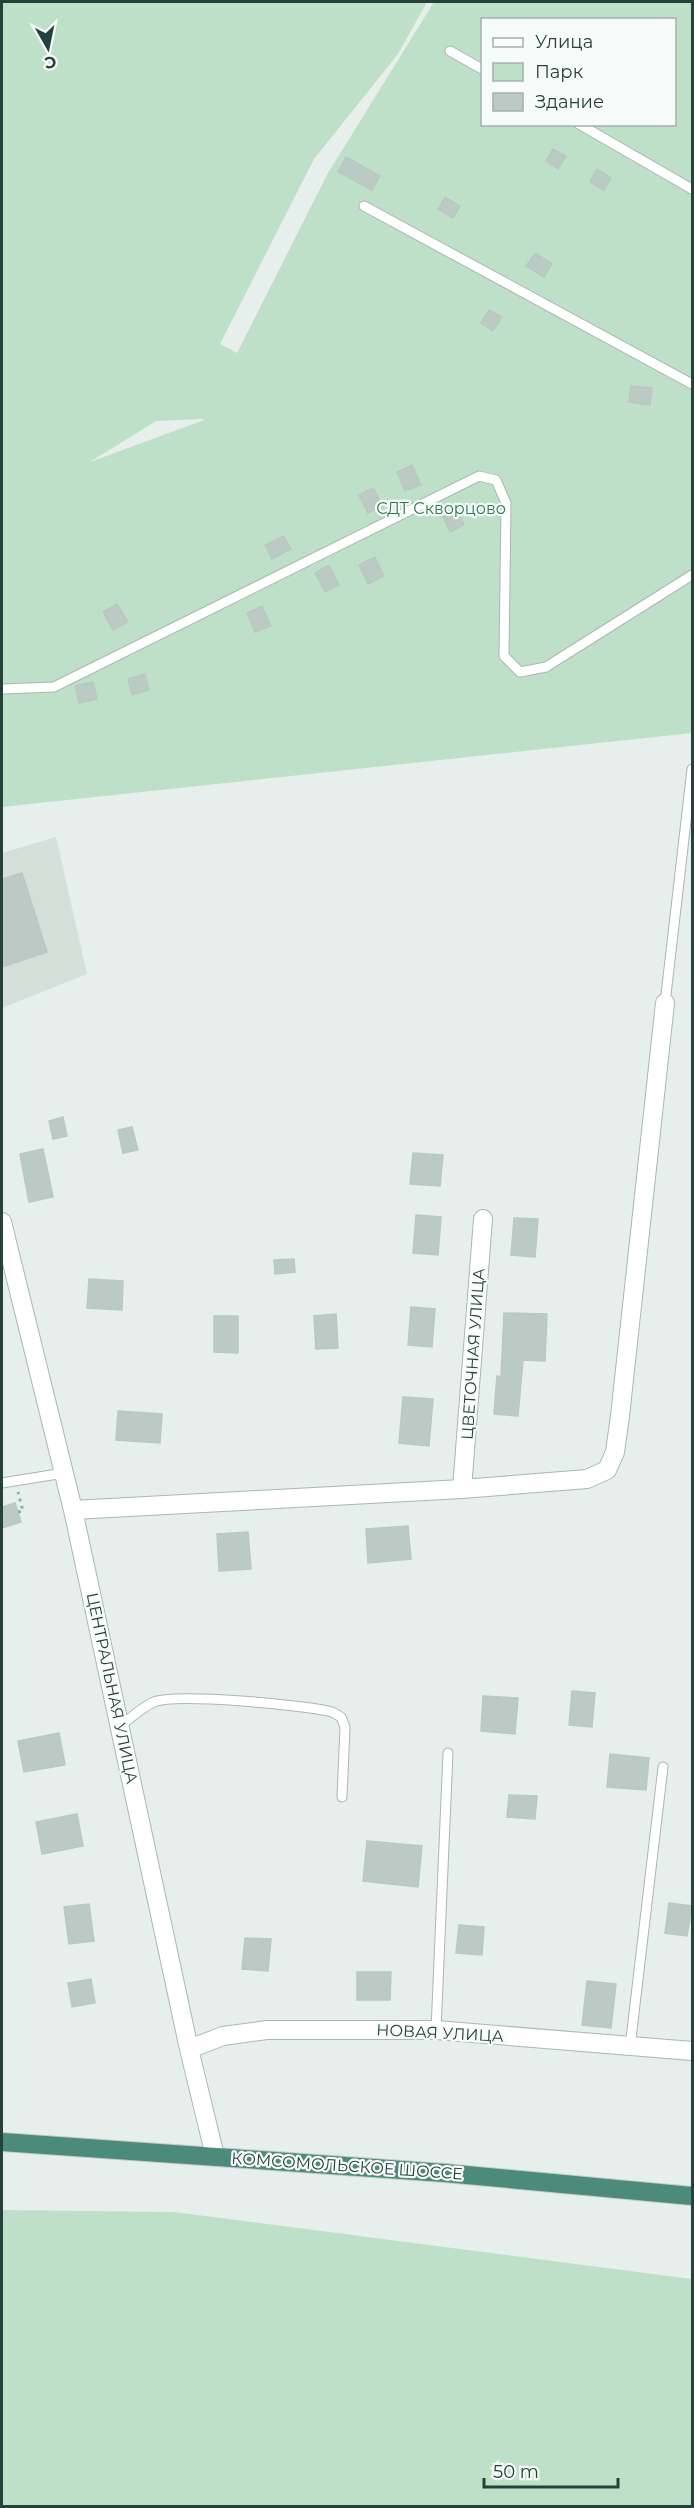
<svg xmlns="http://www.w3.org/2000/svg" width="694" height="2508" viewBox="0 0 694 2508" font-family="Montserrat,sans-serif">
<rect width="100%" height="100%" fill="#e6efeb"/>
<path fill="#d4dfda" d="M56 837 87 974 2 1008V853Z"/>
<path fill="#bfe0c8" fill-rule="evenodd" d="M2 2H427L398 54 314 159 220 344 237 353 328 173 434 2H692V733L2 807ZM482 20H674V124H482ZM204 419V420L90 462 156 421Z
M2 2210 174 2212 692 2279V2506H2Z"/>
<path fill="#bbcac4" stroke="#b8c9c2" stroke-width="1.5" d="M553 149 566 156 558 169 546 161Z
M346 157 380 176 372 190 338 172Z
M597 169 611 178 604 190 590 182Z
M445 197 460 206 453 218 438 209Z
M535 253 552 264 544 277 526 266Z
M489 310 502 317 493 331 481 323Z
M631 386 652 388 650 405 629 402Z
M412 465 421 485 405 491 397 472Z
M373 488 383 506 368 513 359 495Z
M456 509 464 525 450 532 442 515Z
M284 536 291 549 272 559 265 545Z
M375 557 384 576 368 584 359 565Z
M329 565 339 585 325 592 315 573Z
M117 604 128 622 113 630 103 612Z
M262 606 271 626 255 632 247 613Z
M145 674 149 690 132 695 128 679Z
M93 682 97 699 79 703 75 686Z
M22 873 47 952 2 967V879Z
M63 1117 67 1136 53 1139 49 1121Z
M132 1127 138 1150 123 1153 118 1130Z
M43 1149 53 1197 29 1202 20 1154Z
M413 1153 443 1155 440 1186 410 1184Z
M416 1215 441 1217 438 1255 413 1253Z
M514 1218 538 1219 535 1257 511 1255Z
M294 1259 295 1272 275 1274 274 1260Z
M89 1279 123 1281 122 1310 87 1308Z
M411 1307 435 1309 432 1347 408 1345Z
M504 1313 547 1314 545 1361 523 1360 518 1416 494 1414 497 1376 501 1377Z
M336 1314 338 1348 316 1349 314 1316Z
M214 1316H238V1353L214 1352Z
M403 1397 433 1399 429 1446 399 1443Z
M118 1411 162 1414 160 1443 116 1440Z
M15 1503 21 1522 2 1528V1507Z
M408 1526 411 1559 368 1563 366 1529Z
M248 1532 251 1569 219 1571 217 1534Z
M572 1691 595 1693 592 1727 569 1725Z
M483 1696 518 1698 515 1734 481 1731Z
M59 1733 65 1765 24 1772 18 1741Z
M610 1754 649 1758 646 1790 607 1787Z
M509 1795 537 1796 535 1819 507 1817Z
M77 1814 83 1846 42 1854 36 1822Z
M367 1841 422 1846 418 1887 363 1881Z
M669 1903 692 1906 687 1936 665 1933Z
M89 1904 94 1941 69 1944 64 1907Z
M459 1925 484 1927 482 1955 456 1953Z
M245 1938 271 1939 268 1971 242 1969Z
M357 1972H391L390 2000H357Z
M91 1979 95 2003 72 2007 68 1983Z
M587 1981 616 1984 611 2028 582 2025Z"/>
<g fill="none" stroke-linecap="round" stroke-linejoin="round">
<defs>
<path id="service" d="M450 51 482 69
M579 124 692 189
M364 206 692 384
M2 689 54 687 479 476 496 480 506 503 504 656 520 672 546 667 692 575
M665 1003 692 769
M2 1483 64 1473
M120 1726C131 1718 142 1707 154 1702 176 1693 306 1705 332 1712L341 1717 345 1727 342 1797
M436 2030 448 1753
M630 2047 663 1767"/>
<path id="minor" d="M2 1222 73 1510 189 2049 215 2156
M462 1489 483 1219
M73 1510 462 1489 587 1479 607 1470 615 1452 620 1416 665 1003
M189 2049 223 2036 267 2030H436L692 2051"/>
<path id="trunk" d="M2 2142 445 2173 692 2196"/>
</defs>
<use href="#service" stroke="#a8b8b2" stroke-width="11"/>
<use href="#minor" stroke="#a8b8b2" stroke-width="20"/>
<use href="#trunk" stroke="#c2cac8" stroke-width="20"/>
<path stroke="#86b3a5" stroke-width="3" stroke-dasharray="3 4.5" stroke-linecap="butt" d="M18 1512 23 1511 18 1492"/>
<use href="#service" stroke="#fff" stroke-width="9"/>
<use href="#minor" stroke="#fff" stroke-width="18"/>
<use href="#trunk" stroke="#4c8a7c" stroke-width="18"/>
</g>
<g text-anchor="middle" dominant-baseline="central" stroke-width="4.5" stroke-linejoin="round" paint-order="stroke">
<g font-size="16" fill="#2d7a4b" stroke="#f7fbf9">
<text x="441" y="508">СДТ Скворцово</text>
</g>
<g font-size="16" fill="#24423a" stroke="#f7fbf9">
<text transform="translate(473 1354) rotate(-86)">ЦВЕТОЧНАЯ УЛИЦА</text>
<text transform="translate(112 1688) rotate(78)">ЦЕНТРАЛЬНАЯ УЛИЦА</text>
<text transform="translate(440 2033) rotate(3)">НОВАЯ УЛИЦА</text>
<text transform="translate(347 2166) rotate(4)">КОМСОМОЛЬСКОЕ ШОССЕ</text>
</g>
</g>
<rect width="694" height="2508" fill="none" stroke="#24423a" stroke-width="6"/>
<rect x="481" y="18" width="195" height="108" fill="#f7fbf9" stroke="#a3b1ad" stroke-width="1.5"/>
<rect x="493" y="38" width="30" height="9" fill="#ffffff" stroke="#a3b1ad" stroke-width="1.5"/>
<text x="535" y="48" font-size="18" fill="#24423a">Улица</text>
<rect x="493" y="63" width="30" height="18" fill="#bfe0c8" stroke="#a3b1ad" stroke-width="1.5"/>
<text x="535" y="78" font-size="18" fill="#24423a">Парк</text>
<rect x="493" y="93" width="30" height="18" fill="#bbcac4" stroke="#a3b1ad" stroke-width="1.5"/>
<text x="535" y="108" font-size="18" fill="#24423a">Здание</text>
<g transform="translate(48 48) rotate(171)" stroke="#f7fbf9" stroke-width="4.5" paint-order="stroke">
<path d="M0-4.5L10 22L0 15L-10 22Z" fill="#24423a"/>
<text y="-9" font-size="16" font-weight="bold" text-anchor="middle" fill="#24423a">С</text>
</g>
<path d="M484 2478v9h134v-9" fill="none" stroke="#24423a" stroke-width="3"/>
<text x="493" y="2478" font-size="18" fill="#24423a" stroke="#f7fbf9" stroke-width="4.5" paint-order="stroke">50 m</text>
</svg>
